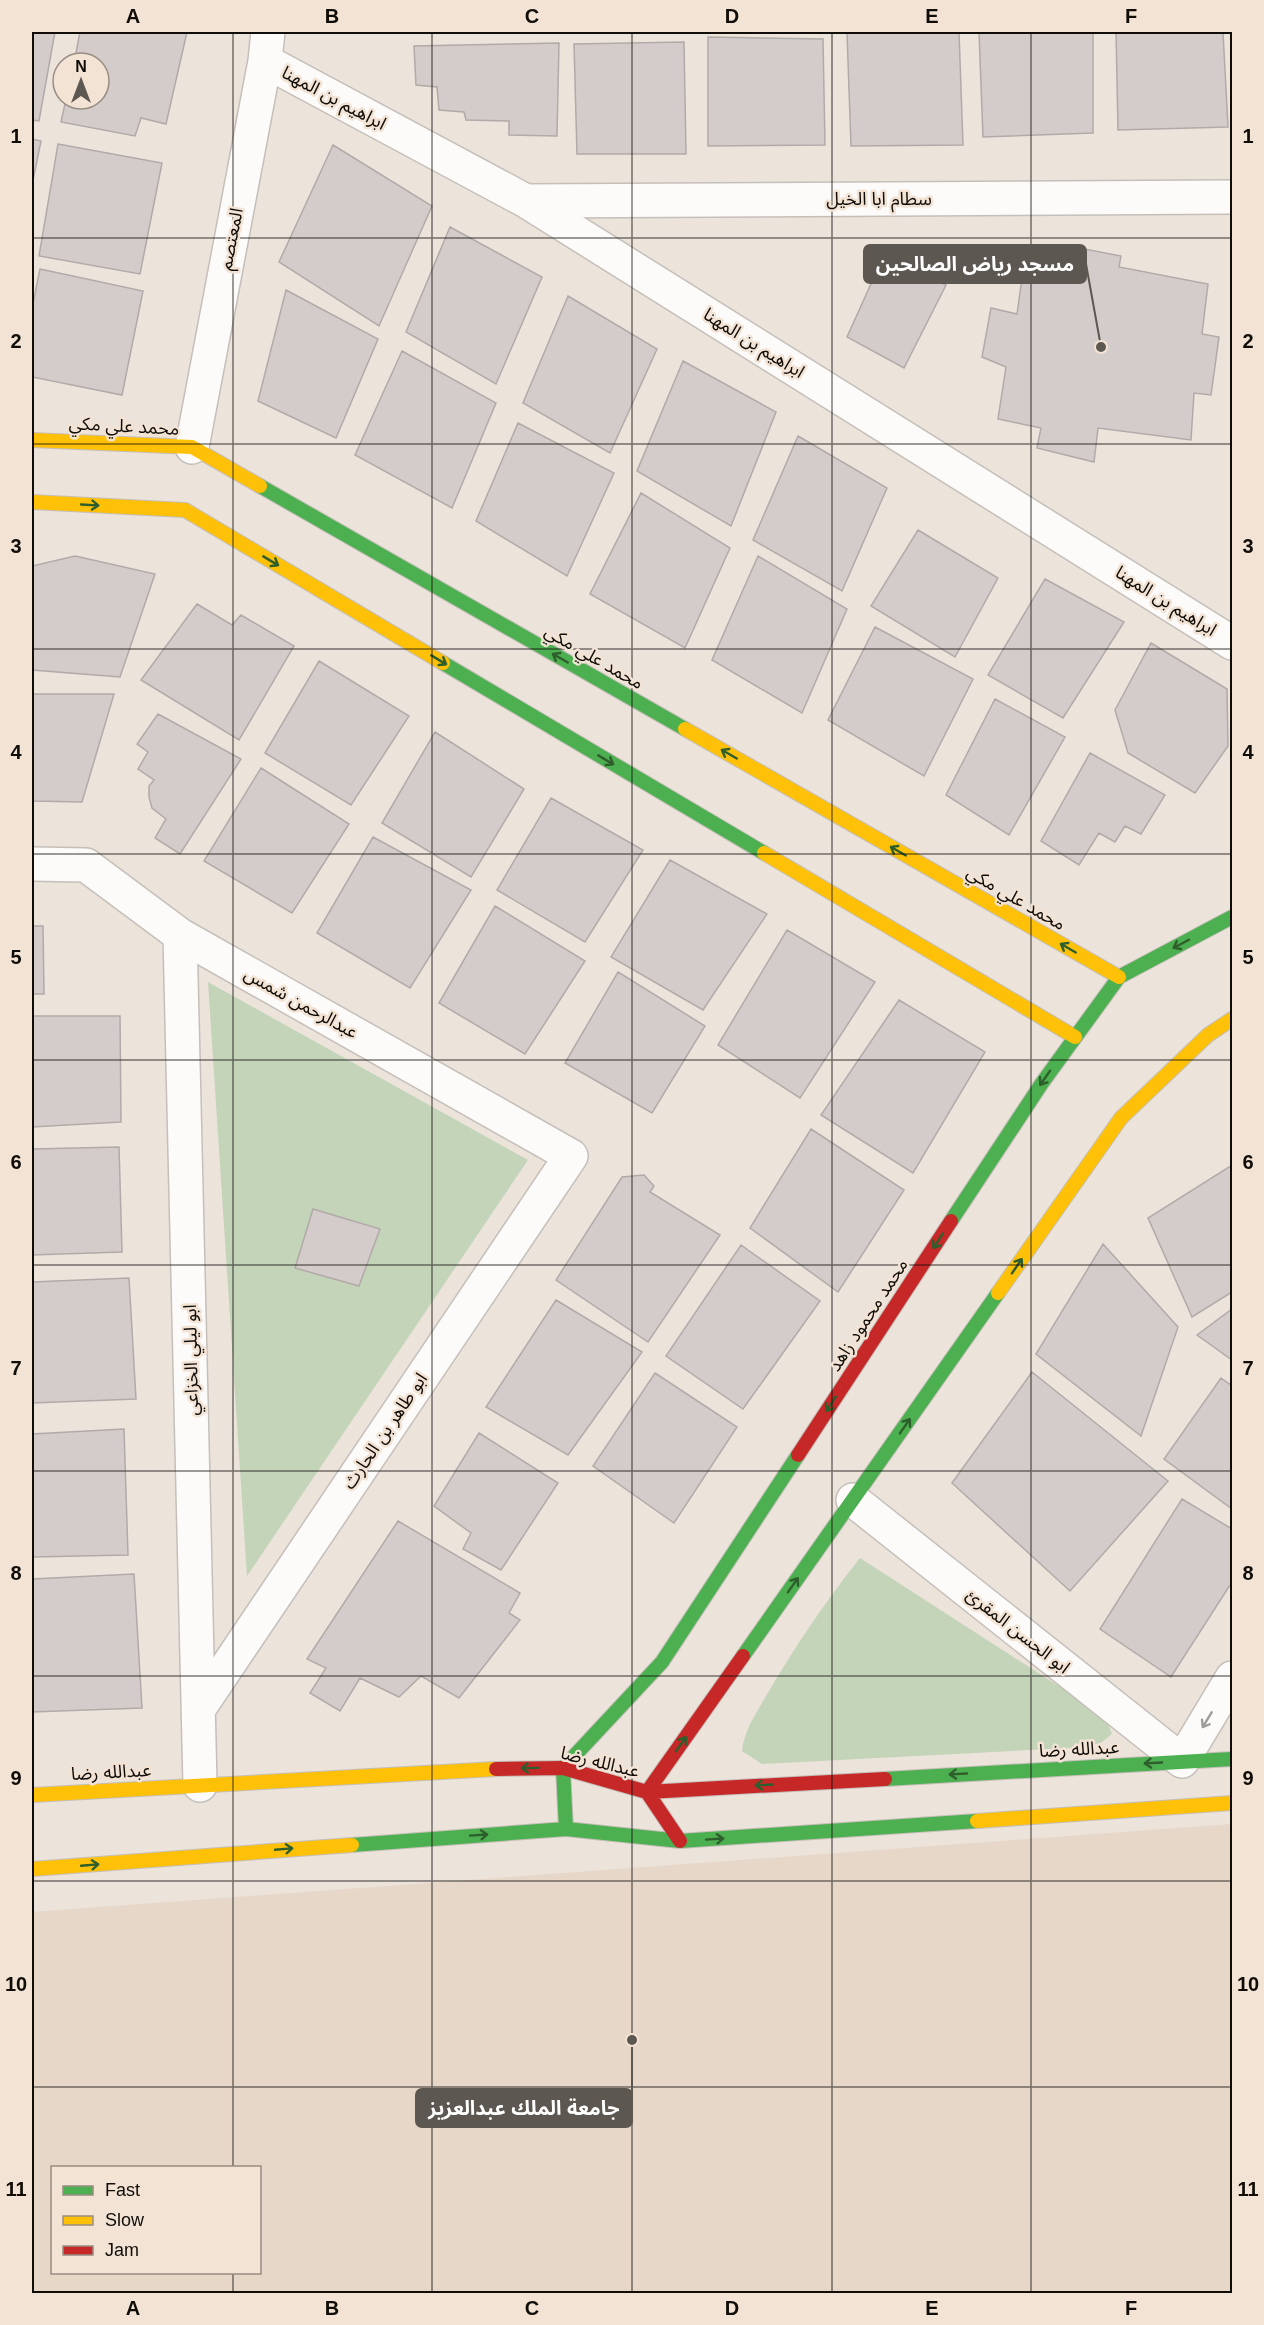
<svg xmlns="http://www.w3.org/2000/svg" width="1264" height="2325" viewBox="0 0 1264 2325" font-family="Arial,'Noto Sans Arabic',sans-serif">
<rect width="100%" height="100%" fill="#ece3db"/>
<path fill="#e6d7c9" fill-rule="evenodd" d="M1232 1824V2293H32V1912ZM52 2168H260V2272H52Z"/>
<path fill="#c4d4b9" d="M208 982 528 1160 247 1576Z
M860 1558 1105 1716 1112 1734 1102 1742 1088 1747 762 1764 742 1751C744 1730 756 1714 766 1696 794 1648 825 1602 860 1558Z"/>
<path fill="#d4ccca" stroke="#b1aaa8" stroke-width="1.5" d="M32 32H55L39 121 32 120Z
M80 32H187L166 124 141 118 135 136 61 122 66 99H99V63H74Z
M959 32 963 145 851 146 847 33Z
M979 32H1093V133L983 137Z
M1116 32H1223L1228 127 1118 130Z
M708 37 823 39 825 145 708 146Z
M684 42 686 154H577L574 44Z
M559 43 557 136 509 135V121L466 120 464 112 439 110 437 87 416 85 414 46Z
M32 139 41 141 32 185Z
M58 144 162 163 140 274 39 256Z
M333 145 432 206 379 326 279 262Z
M450 227 542 277 496 384 406 332Z
M1074 247 1121 256 1119 267 1208 284 1202 334 1219 337 1211 395 1194 393 1191 440 1098 428 1094 462 1037 448 1041 428 998 419 1006 367 982 357 991 308 1017 314 1026 249 1071 259Z
M884 255 946 285 904 368 847 337Z
M40 269 143 291 122 395 32 377V309Z
M286 290 378 339 336 438 258 401Z
M568 296 657 349 610 453 523 403Z
M402 351 496 403 452 508 355 455Z
M683 361 776 412 731 526 637 471Z
M518 423 614 473 567 576 476 521Z
M798 436 887 488 842 591 753 540Z
M641 493 730 548 685 648 590 594Z
M918 530 998 578 955 657 871 606Z
M75 556 155 574 120 677 32 670V566Z
M758 556 847 609 802 713 712 660Z
M1045 579 1124 622 1063 718 988 675Z
M197 604 232 625 241 615 294 646 239 740 141 680Z
M875 627 973 679 924 776 828 720Z
M1151 643 1227 689 1228 746 1195 793 1128 753 1115 710Z
M319 661 409 716 351 805 265 753Z
M32 694H114L82 802 32 801Z
M995 699 1065 737 1009 835 946 795Z
M158 714 241 759 180 854 155 838 166 819 152 808 149 797V786L154 780 138 769 148 752 137 744Z
M435 732 524 789 471 877 382 823Z
M1090 753 1165 795 1141 834 1125 826 1115 842 1099 833 1079 865 1041 841Z
M261 768 349 824 292 913 204 861Z
M551 798 643 850 585 942 497 890Z
M373 837 471 890 410 988 317 933Z
M670 860 767 914 703 1010 611 957Z
M495 906 585 961 525 1054 439 1003Z
M32 926H43L44 994H32Z
M787 930 875 982 800 1098 718 1045Z
M618 972 705 1026 652 1113 565 1063Z
M899 1000 985 1052 913 1173 821 1115Z
M32 1016H120L121 1122 32 1127Z
M811 1129 904 1190 838 1292 750 1228Z
M119 1147 122 1252 32 1255V1149Z
M1232 1165V1292L1192 1317 1148 1218Z
M644 1175 654 1186 650 1192 720 1235 648 1342 556 1280 622 1177Z
M313 1209 380 1229 359 1286 295 1268Z
M1103 1244 1178 1327 1141 1436 1036 1354Z
M741 1245 820 1301 743 1409 666 1356Z
M129 1278 136 1399 32 1403V1282Z
M556 1300 642 1352 568 1455 486 1407Z
M1232 1309V1360L1197 1335Z
M1032 1372 1168 1481 1070 1591 952 1483Z
M655 1373 737 1427 674 1523 593 1466Z
M1221 1378 1232 1386V1509L1164 1459Z
M124 1429 128 1555 32 1557V1434Z
M479 1433 558 1483 501 1570 463 1549 471 1533 434 1506Z
M1182 1499 1232 1529V1582L1171 1677 1100 1629Z
M398 1521 520 1593 509 1613 520 1620 459 1698 421 1676 399 1697 360 1678 340 1711 310 1693 326 1668 307 1659Z
M134 1574 142 1708 32 1712V1579Z"/>
<g fill="none" stroke-linecap="round" stroke-linejoin="round">
<defs>
<path id="street" d="M265 61 526 201 1232 643
M526 201 1232 197
M192 447 265 61 268 32
M32 864 86 865 180 935 571 1156 200 1707
M180 935 200 1785
M853 1500 1182 1761 1232 1678"/>
<path id="fast" d="M260 486 685 729
M443 663 764 853
M951 1221 1042 1083 1119 977 1232 917
M743 1656 998 1293
M885 1779 1232 1759
M566 1829 563 1768 662 1662 798 1455
M352 1845 566 1829 680 1841 977 1821"/>
<path id="slow" d="M32 440 192 447 260 486
M32 502 185 510 443 663
M685 729 1119 977
M764 853 1075 1037
M998 1293 1121 1118 1208 1035 1232 1019
M32 1795 496 1769
M977 1821 1232 1803
M32 1869 352 1845"/>
<path id="jam" d="M798 1455 951 1221
M496 1769 563 1768 647 1792 885 1779
M680 1841 647 1792 743 1656"/>
</defs>
<use href="#street" stroke="#c5bfb9" stroke-width="36"/>
<use href="#fast" stroke="#c5bfb9" stroke-width="16"/>
<use href="#slow" stroke="#c5bfb9" stroke-width="16"/>
<use href="#jam" stroke="#c5bfb9" stroke-width="16"/>
<use href="#street" stroke="#fcfbfa" stroke-width="33"/>
<use href="#fast" stroke="#4caf50" stroke-width="14"/>
<use href="#slow" stroke="#ffc107" stroke-width="14"/>
<use href="#jam" stroke="#c62828" stroke-width="14"/>
</g>
<defs><path id="oneway-shaft" d="M-6 0H5M1.5-3L5.5 0L1.5 3" fill="none" stroke-width="1.6" stroke-linecap="round" stroke-linejoin="round" transform="scale(1.5)"/></defs>
<g stroke="#2e5e2c">
<use href="#oneway-shaft" transform="translate(90 505) rotate(3)"/>
<use href="#oneway-shaft" transform="translate(271 561) rotate(31)"/>
<use href="#oneway-shaft" transform="translate(560 658) rotate(-150)"/>
<use href="#oneway-shaft" transform="translate(439 660) rotate(31)"/>
<use href="#oneway-shaft" transform="translate(729 754) rotate(-150)"/>
<use href="#oneway-shaft" transform="translate(606 760) rotate(31)"/>
<use href="#oneway-shaft" transform="translate(898 851) rotate(-150)"/>
<use href="#oneway-shaft" transform="translate(1181 944) rotate(152)"/>
<use href="#oneway-shaft" transform="translate(1068 948) rotate(-150)"/>
<use href="#oneway-shaft" transform="translate(1045 1078) rotate(125)"/>
<use href="#oneway-shaft" transform="translate(938 1241) rotate(123)"/>
<use href="#oneway-shaft" transform="translate(1017 1266) rotate(-55)"/>
<use href="#oneway-shaft" transform="translate(831 1404) rotate(123)"/>
<use href="#oneway-shaft" transform="translate(905 1426) rotate(-55)"/>
<use href="#oneway-shaft" transform="translate(793 1585) rotate(-55)"/>
<use href="#oneway-shaft" transform="translate(681 1744) rotate(-55)"/>
<use href="#oneway-shaft" transform="translate(1153 1763) rotate(177)"/>
<use href="#oneway-shaft" transform="translate(530 1768) rotate(179)"/>
<use href="#oneway-shaft" transform="translate(958 1774) rotate(177)"/>
<use href="#oneway-shaft" transform="translate(764 1785) rotate(177)"/>
<use href="#oneway-shaft" transform="translate(479 1835) rotate(-4)"/>
<use href="#oneway-shaft" transform="translate(715 1839) rotate(-4)"/>
<use href="#oneway-shaft" transform="translate(284 1849) rotate(-5)"/>
<use href="#oneway-shaft" transform="translate(90 1865) rotate(-5)"/>
</g>
<use stroke="#9e9b99" href="#oneway-shaft" transform="translate(1207 1720) rotate(121)"/>
<path fill="none" stroke="#100c07" stroke-width="1.5" stroke-opacity="0.55" d="M233 32V2168M432 32V2294M632 32V2294M832 32V2294M1031 32V2294M32 238H1232M32 444H1232M32 649H1232M32 854H1232M32 1060H1232M32 1265H1232M32 1471H1232M32 1676H1232M32 1881H1232M32 2087H1232M233 2272V2294"/>
<g text-anchor="middle" dominant-baseline="central" stroke-width="5" stroke-linejoin="round" paint-order="stroke">
<g font-size="18" fill="#100c07" stroke="#f2e3d5">
<text transform="translate(334 98) rotate(28)">ابراهيم بن المهنا</text>
<text x="879" y="199">سطام ابا الخيل</text>
<text transform="translate(231 239) rotate(-79)">المعتصم</text>
<text transform="translate(754 343) rotate(32)">ابراهيم بن المهنا</text>
<text transform="translate(124 426) rotate(3)">محمد علي مكي</text>
<text transform="translate(1166 601) rotate(32)">ابراهيم بن المهنا</text>
<text transform="translate(594 657) rotate(30)">محمد علي مكي</text>
<text transform="translate(1016 898) rotate(30)">محمد علي مكي</text>
<text transform="translate(301 1003) rotate(29)">عبدالرحمن شمس</text>
<text transform="translate(868 1315) rotate(-57)">محمد محمود زاهد</text>
<text transform="translate(191 1360) rotate(-91)">ابو ليلي الخزاعي</text>
<text transform="translate(385 1431) rotate(-56)">ابو طاهر بن الحارث</text>
<text transform="translate(1018 1631) rotate(38)">ابو الحسن المقرئ</text>
<text transform="translate(1079 1749) rotate(-3)">عبدالله رضا</text>
<text transform="translate(600 1762) rotate(14)">عبدالله رضا</text>
<text transform="translate(111 1772) rotate(-3)">عبدالله رضا</text>
</g>
</g>
<path fill="none" stroke="#5d5751" stroke-width="2" d="M1101 347L1086 264M632 2040L632 2108"/>
<g fill="#5d5751" stroke="#f2e3d5" stroke-width="2">
<circle cx="1101" cy="347" r="6"/>
<circle cx="632" cy="2040" r="6"/>
</g>
<g fill="#5d5751" stroke="#5d5751" stroke-width="2">
<rect x="864" y="245" width="222" height="38" rx="6"/>
<rect x="416" y="2089" width="216" height="38" rx="6"/>
</g>
<g font-size="20" text-anchor="middle" font-weight="bold" fill="#fff">
<text x="975" y="271">مسجد رياض الصالحين</text>
<text x="524" y="2115">جامعة الملك عبدالعزيز</text>
</g>
<rect width="1264" height="2325" fill="none" stroke="#f2e3d5" stroke-width="66"/>
<rect x="51" y="2166" width="210" height="108" fill="#f2e3d5" stroke="#988d83" stroke-width="1.5"/>
<rect x="63" y="2186" width="30" height="9" fill="#4caf50" stroke="#988d83" stroke-width="1.5"/>
<text x="105" y="2196" font-size="18" fill="#100c07">Fast</text>
<rect x="63" y="2216" width="30" height="9" fill="#ffc107" stroke="#988d83" stroke-width="1.5"/>
<text x="105" y="2226" font-size="18" fill="#100c07">Slow</text>
<rect x="63" y="2246" width="30" height="9" fill="#c62828" stroke="#988d83" stroke-width="1.5"/>
<text x="105" y="2256" font-size="18" fill="#100c07">Jam</text>
<g transform="translate(81 81)"><circle r="28" fill="#f2e3d5" stroke="#988d83" stroke-width="1.5"/>
<path d="M0-4.5L10 22L0 15L-10 22Z" fill="#5d5751"/>
<text y="-9" font-size="16" font-weight="bold" text-anchor="middle" fill="#100c07">N</text>
</g>
<rect x="33" y="33" width="1198" height="2259" fill="none" stroke="#100c07" stroke-width="2"/>
<g font-size="20" text-anchor="middle" font-weight="bold" fill="#100c07">
<text x="133" y="23">A</text>
<text x="332" y="23">B</text>
<text x="532" y="23">C</text>
<text x="732" y="23">D</text>
<text x="932" y="23">E</text>
<text x="1131" y="23">F</text>
<text x="16" y="143">1</text>
<text x="1248" y="143">1</text>
<text x="16" y="348">2</text>
<text x="1248" y="348">2</text>
<text x="16" y="553">3</text>
<text x="1248" y="553">3</text>
<text x="16" y="759">4</text>
<text x="1248" y="759">4</text>
<text x="16" y="964">5</text>
<text x="1248" y="964">5</text>
<text x="16" y="1169">6</text>
<text x="1248" y="1169">6</text>
<text x="16" y="1375">7</text>
<text x="1248" y="1375">7</text>
<text x="16" y="1580">8</text>
<text x="1248" y="1580">8</text>
<text x="16" y="1785">9</text>
<text x="1248" y="1785">9</text>
<text x="16" y="1991">10</text>
<text x="1248" y="1991">10</text>
<text x="16" y="2196">11</text>
<text x="1248" y="2196">11</text>
<text x="133" y="2315">A</text>
<text x="332" y="2315">B</text>
<text x="532" y="2315">C</text>
<text x="732" y="2315">D</text>
<text x="932" y="2315">E</text>
<text x="1131" y="2315">F</text>
</g>
</svg>
